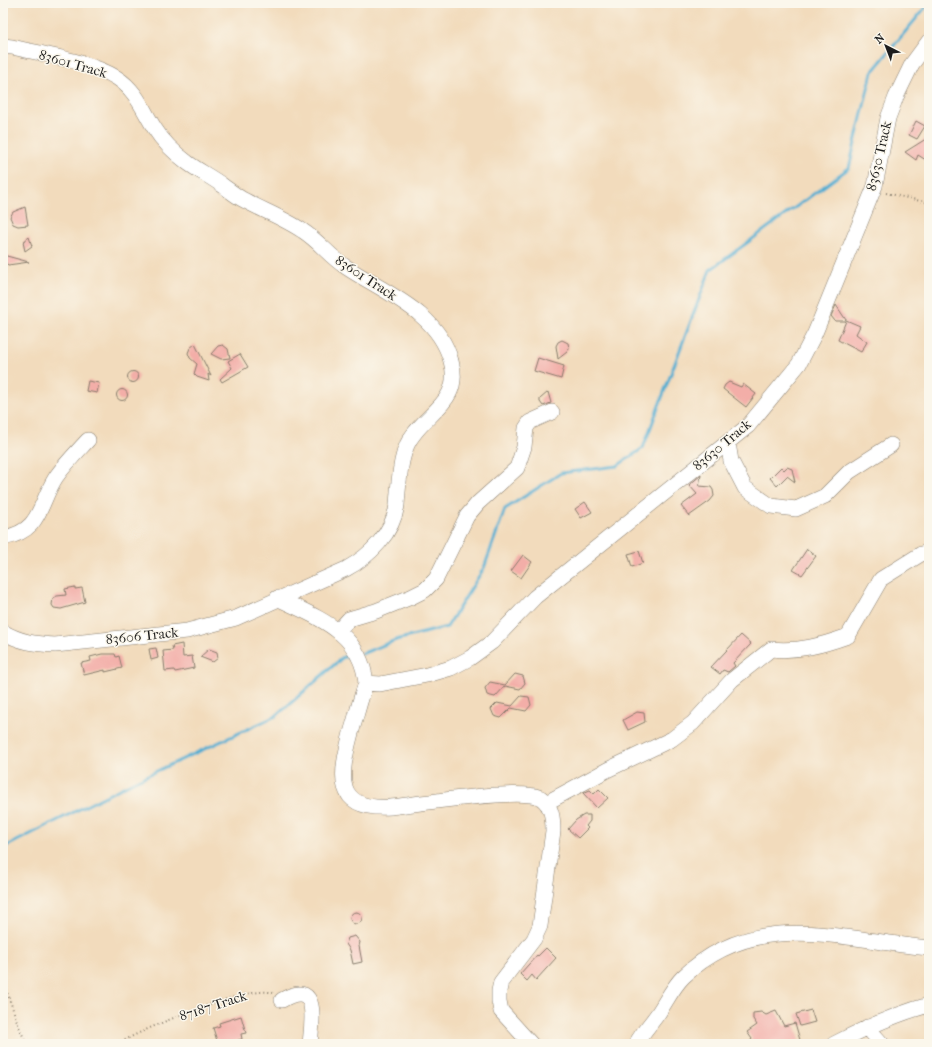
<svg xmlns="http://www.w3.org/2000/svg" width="932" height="1047" viewBox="0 0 932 1047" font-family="'IM FELL French Canon',serif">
<rect width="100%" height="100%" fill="#fbf7ec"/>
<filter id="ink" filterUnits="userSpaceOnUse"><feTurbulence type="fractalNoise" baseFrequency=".025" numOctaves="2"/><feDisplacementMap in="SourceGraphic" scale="8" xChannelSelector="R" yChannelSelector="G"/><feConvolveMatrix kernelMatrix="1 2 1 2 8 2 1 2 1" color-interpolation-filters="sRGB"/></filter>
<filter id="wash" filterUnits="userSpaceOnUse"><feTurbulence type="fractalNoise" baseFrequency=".012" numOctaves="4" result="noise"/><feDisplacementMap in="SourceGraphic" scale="16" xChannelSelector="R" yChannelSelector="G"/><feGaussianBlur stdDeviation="0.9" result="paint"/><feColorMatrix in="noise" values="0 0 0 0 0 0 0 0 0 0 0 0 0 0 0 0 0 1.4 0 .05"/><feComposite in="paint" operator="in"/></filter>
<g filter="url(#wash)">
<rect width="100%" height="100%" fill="#f2dbbc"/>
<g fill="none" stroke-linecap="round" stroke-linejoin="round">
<path stroke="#54aed2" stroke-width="3" d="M361 654 396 640 447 627 484 568 505 509 561 473 617 466 643 448 710 270 849 168 872 72 929 3
M3 848 133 782 276 716 343 657H353"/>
</g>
<g id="blocks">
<path fill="#f3aea8" d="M916 121 925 126 917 139 909 135Z
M929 137V162L918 155 916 160 905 152Z
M25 207 28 225 18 226 13 224 10 217 13 212Z
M29 237 32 246 25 251 23 242Z
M3 255 29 262 8 265 3 260Z
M836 305 846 320 860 326 856 334 867 342 861 352 838 340 846 321H835L831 316Z
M562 340 568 343 569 348 567 352 558 359 556 346 558 342Z
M195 344 211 376 208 374 209 381 197 377 194 374 197 364 190 358 188 353 190 348Z
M223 345 228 349 230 358 221 359 211 354 218 346Z
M240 354 248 367 222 382 220 379 232 368 228 361Z
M538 358 564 366 561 379 534 371Z
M127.5 377a5.5 5.5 0 1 1 11 0a5.5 5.5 0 1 1-11 0Z
M88 381 99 383 97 393 86 391Z
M729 382 741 387 743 384 756 394 746 407 723 389 725 385Z
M116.5 395a5.5 5.5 0 1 1 11 0a5.5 5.5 0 1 1-11 0Z
M548 392 551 403 543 406 540 402V399Z
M781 467 784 470 787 467 792 469 795 482 787 476 777 486 770 478Z
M701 475 699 486 711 487 713 490 714 496 710 501 689 516 681 506 697 494 689 485Z
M585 502 592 512 581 518 575 509Z
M807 549 816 556 802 575 793 570Z
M639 551 643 563 632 567 628 554Z
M523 555 532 562 521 578 511 571Z
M75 587V589L82 588 85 602 61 609 54 608 52 605 53 598 57 596 66 595 65 589Z
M741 635 751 644 733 663 735 666 728 672 723 670 720 674 711 667Z
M182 644 183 657 192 656 194 668 175 672 174 670 165 671 163 651 173 650 172 646Z
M156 648 158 658 151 660 149 649Z
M209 649 217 652 218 658 213 662 200 657Z
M102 654H115L116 657 119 656 122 668 105 672V670L84 675 81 663 91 661 90 657Z
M515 674 523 676 525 683 520 689 505 686 495 697 487 695 485 688 490 682 505 685Z
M521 696 529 697 531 705 526 711 511 708 501 718 494 716 491 709 497 703 512 706Z
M637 712 644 713 645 722 628 730 623 720Z
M599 789 608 798 597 808 583 793 590 790 594 794Z
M584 815H590V821L586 826 588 828 578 838 568 829 576 820Z
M350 918a6 6 0 1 1 12 0a6 6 0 1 1-12 0Z
M355 936 360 942 359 946 362 962 353 964 350 950 346 944 348 938Z
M546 948 556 958 536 980 532 975 527 981 520 974 537 955 538 956Z
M811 1010 815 1022 800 1026 796 1014Z
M776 1011 784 1026 795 1023 800 1040 788 1044H748L752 1039 747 1032 757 1025 753 1019V1013L761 1012 766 1015Z
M241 1016 246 1033 241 1034 242 1039 226 1044H218L213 1028 220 1026 219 1023Z"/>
</g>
</g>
<g filter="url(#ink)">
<use href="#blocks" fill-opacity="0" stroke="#877c6c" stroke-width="1"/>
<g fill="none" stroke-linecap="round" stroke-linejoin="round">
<defs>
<path id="minor" d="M3 46 12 47C42 54 92 62 117 78 136 90 143 110 155 129 163 142 176 154 188 163 199 171 211 177 222 185 229 190 235 195 242 199 262 210 284 218 303 231 319 241 330 257 346 267 385 293 438 312 451 361 462 399 431 410 413 435 407 442 404 452 402 461 399 476 398 490 397 505 393 533 370 556 346 569L236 618 187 631 55 645C35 644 20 642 3 632
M728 443 731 461 745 488 771 506 796 509 825 496 849 472 891 445
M3 538C42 531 38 505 56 477 65 464 77 452 88 440
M277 598C318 618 361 632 366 683 360 700 356 717 351 733 340 775 333 811 391 807 416 804 523 787 541 798 552 806 553 818 553 831L540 926 534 939 501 982 499 991V1001L501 1011 531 1044
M338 631 349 619 376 611 411 597 425 590 436 579 467 516 478 503 517 468 524 447 526 428 530 422 552 412
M366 683 380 684 427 675 451 668 470 658 492 642 535 597 748 426 799 364 815 333 875 186 888 118 896 97 912 64 929 41
M546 803 607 770 672 739 693 723 732 680 771 649C798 652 823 645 848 636L881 579 921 554 929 552
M282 1000C320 978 312 1022 310 1044
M867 1027 882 1044
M636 1044C643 1031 651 1024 659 1012 667 1000 673 987 683 977 756 907 842 940 929 948
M834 1044C865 1028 895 1014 929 1005"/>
</defs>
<use href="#minor" stroke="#877c6c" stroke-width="16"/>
<path stroke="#877c6c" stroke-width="2" stroke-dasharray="1 3" stroke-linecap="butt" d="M886 193 929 203
M3 982C12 1003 16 1024 27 1044
M118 1044C142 1029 249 984 273 993"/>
<use href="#minor" stroke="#fff" stroke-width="15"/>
</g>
</g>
<g text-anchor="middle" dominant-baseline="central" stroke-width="3" stroke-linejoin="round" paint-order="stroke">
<g font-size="14" fill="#1c1c1c" stroke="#fbf7ec">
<text transform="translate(73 64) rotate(16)">83601 Track</text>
<text transform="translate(879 156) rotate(-77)">83630 Track</text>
<text transform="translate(366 278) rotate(33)">83601 Track</text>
<text transform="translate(722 445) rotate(-40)">83630 Track</text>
<text transform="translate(142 636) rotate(-6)">83606 Track</text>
<text transform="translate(213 1006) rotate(-18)">87187 Track</text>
</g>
</g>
<rect width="932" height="1047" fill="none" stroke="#fbf7ec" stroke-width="16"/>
<g transform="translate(886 46) rotate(318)" stroke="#fbf7ec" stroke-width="3" paint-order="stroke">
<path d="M0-3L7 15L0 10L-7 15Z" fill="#1c1c1c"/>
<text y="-6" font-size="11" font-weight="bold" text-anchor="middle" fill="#1c1c1c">N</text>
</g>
</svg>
